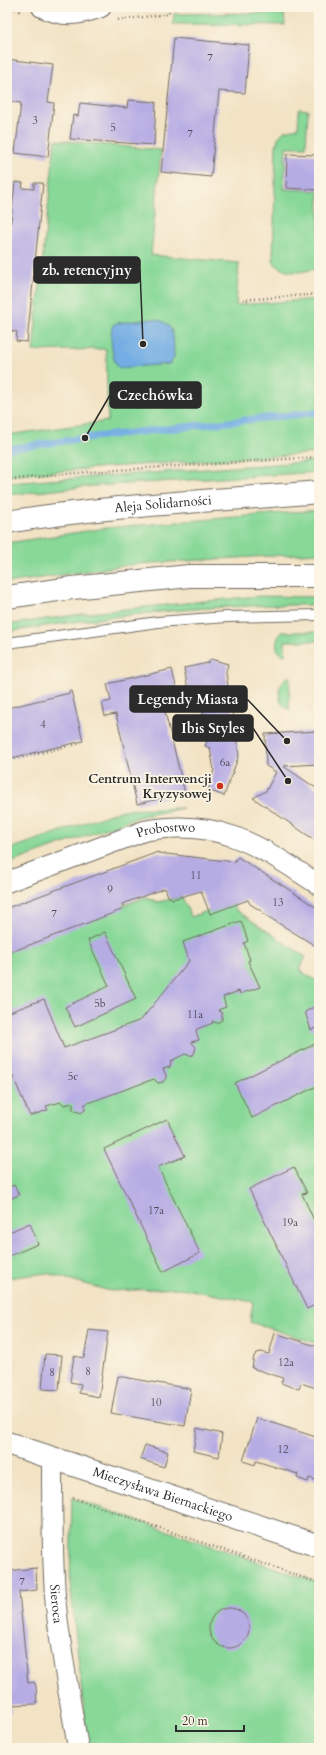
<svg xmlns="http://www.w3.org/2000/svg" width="326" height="1755" viewBox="0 0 326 1755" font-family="Cardo,serif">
<rect width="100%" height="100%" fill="#fcf5e5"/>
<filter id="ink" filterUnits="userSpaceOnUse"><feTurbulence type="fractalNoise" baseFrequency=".025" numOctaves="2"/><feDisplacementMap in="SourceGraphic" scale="8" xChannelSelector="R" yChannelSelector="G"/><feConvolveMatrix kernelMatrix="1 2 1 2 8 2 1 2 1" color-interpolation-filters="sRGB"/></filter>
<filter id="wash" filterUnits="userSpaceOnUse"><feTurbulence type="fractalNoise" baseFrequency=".012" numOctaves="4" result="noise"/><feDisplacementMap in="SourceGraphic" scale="16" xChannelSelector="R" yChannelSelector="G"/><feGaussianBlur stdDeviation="0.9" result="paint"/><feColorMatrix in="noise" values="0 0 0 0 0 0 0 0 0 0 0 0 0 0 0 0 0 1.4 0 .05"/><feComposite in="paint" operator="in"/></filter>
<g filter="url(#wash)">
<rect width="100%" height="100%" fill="#f2e3c5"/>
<path fill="#88d898" stroke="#5a8262" d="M284 13 285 25 173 24 174 14Z
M299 109 308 110 306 147H286L284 189 319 191V268C302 272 284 277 273 261L276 146 278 138 284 131 298 128Z
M55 140 161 150 151 255 239 263 236 305 319 299V453L108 467 7 476V435L108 421 106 349 33 351Z
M319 461V472L94 486 7 495V483Z
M319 510V553L136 564 7 583V543L106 528Z
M259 596 319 597V605C214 604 110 615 7 632V625C91 611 175 604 259 596Z
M281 632H319V641H285V655C273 652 276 639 281 632Z
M290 676 289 710 281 703C278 692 278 681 290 676Z
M183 808 138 817 7 864V850L122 810Z
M146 897 157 902 182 897 191 917 232 901 236 910 306 957 299 970 319 982V1344L250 1322 253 1302 181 1288 110 1291 47 1273 7 1278V952L81 921Z
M72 1498 319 1583V1748H88L70 1582Z"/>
<path fill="#73ade3" stroke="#4f6c87" d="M152 319C177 322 173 338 174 358L169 364 119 368C112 363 109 333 113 325L117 323Z"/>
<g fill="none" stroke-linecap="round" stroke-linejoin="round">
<path stroke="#73ade3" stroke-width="7" d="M7 449 85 438 319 412"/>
</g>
<g id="blocks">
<path fill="#b6ace4" d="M174 38 249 45 245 93 219 91 211 177 161 172Z
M7 59 53 65 48 102 54 103 48 157 15 153 21 103 7 101Z
M128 100 156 102 154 145 70 139 73 115 78 116 80 103 127 108Z
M287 154 319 155V190L286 188Z
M15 182 23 183 22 188 34 189V183H43L27 342 16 341 17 332 7 331V258Z
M211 659 228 664 226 673 239 755 224 796 208 790 214 770 210 748 205 746 210 734H207L202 704 191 706 184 668 208 663Z
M172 669 181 708 165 712 185 793 137 804 116 714 105 716 102 703 111 701 107 684Z
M71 690 83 741 7 759V708L70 693 69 691Z
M319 731V764L283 766 319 790V843L253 798 266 791 276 772 266 766 265 734Z
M158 852V853L235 862V860L238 857 319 909V948L262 913 263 912 250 904 248 900 210 914 201 891 173 899 168 896 165 888 122 904 124 909 11 952 10 949 7 950V908Z
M241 921 248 941 244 943 250 960 248 961 260 987 240 994 239 991 223 997 226 1007 218 1010 222 1013V1020L217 1023 212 1021 213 1023 197 1029 196 1031 199 1040 191 1042 196 1047 194 1054 190 1056 185 1054 171 1061 170 1067 163 1069 166 1075V1078L163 1082 158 1083 154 1079 85 1104V1110L81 1113 73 1110V1103L64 1105 61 1102 46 1106 48 1110 30 1116 7 1063V1013L44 999 64 1048 141 1020 189 961 183 942Z
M105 932 136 999 75 1027 65 1007 109 986 88 940Z
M319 1004V1026L311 1030 305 1012Z
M319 1042V1085L252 1118 235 1083Z
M167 1119 185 1156 158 1167 200 1253 163 1272 104 1149Z
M294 1167 307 1193 302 1194 319 1231V1247L318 1248 319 1251V1303L307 1309 249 1189Z
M14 1185 19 1195 9 1199 7 1188Z
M30 1223 38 1244 7 1257V1233Z
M89 1330 108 1332 99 1397 79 1393 81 1384 70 1382 74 1356 84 1358Z
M275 1333 319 1347V1389L301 1383 299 1389 289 1386 281 1383 283 1378 252 1368 254 1356 257 1353 261 1352 269 1354Z
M45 1354 62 1355 59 1390 42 1389Z
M118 1376 191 1389 185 1426 111 1413Z
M257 1418 319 1438V1481L309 1478 308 1482 297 1478 298 1474 256 1461 255 1465 243 1461Z
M197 1428 222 1434 219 1457 193 1451Z
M145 1445 168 1452 164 1467 140 1459Z
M36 1568 37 1590 19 1592 28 1683 34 1682 36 1686 37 1704 10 1705 11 1713 7 1712V1571Z
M209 1628a20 20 0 1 1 40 0a20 20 0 1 1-40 0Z"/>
</g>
</g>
<g filter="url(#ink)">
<use href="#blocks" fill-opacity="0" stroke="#716b61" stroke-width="1"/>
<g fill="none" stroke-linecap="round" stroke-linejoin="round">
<defs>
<path id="service" d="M7 643 158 622 227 617 319 615"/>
<g id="minor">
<path d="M42 7C65 18 78 15 101 7"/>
<path id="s1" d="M7 882 144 831C219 817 260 846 319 885"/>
<path id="s2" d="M52 1458C52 1504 52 1549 55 1595 59 1646 70 1697 78 1748"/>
</g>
<g id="tertiary">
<path id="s3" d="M7 1443 319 1546"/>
</g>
<g id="primary">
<path id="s4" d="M7 522C110 505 215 501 319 492"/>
<path d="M7 597 72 588 189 576H319"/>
</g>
</defs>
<use href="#service" stroke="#716b61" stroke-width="12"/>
<use href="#minor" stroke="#716b61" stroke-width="22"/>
<use href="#tertiary" stroke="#716b61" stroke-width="24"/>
<use href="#primary" stroke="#716b61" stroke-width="24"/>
<path stroke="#716b61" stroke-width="2.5" stroke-dasharray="1 3" stroke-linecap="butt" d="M12 7 22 12
M118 20 169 14V7
M243 300 319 294
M7 480 86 472 319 457
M7 761 81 743
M73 1498 319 1583"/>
<use href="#service" stroke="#fff" stroke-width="10"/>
<use href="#minor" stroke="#fff" stroke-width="20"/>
<use href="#tertiary" stroke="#fff" stroke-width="22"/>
<use href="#primary" stroke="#fff" stroke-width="22"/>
</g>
</g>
<circle fill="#c8321e" stroke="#fcf5e5" stroke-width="1.5" cx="220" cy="786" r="4"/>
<g text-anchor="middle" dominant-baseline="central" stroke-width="3.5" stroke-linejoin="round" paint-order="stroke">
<g font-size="11" fill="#4e4b59">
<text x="210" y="57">7</text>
<text x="35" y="120">3</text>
<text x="113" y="127">5</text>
<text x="190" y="133">7</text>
<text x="43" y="724">4</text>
<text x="225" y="762">6a</text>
<text x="196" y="875">11</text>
<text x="110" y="889">9</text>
<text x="278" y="902">13</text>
<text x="54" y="913">7</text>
<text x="100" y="1003">5b</text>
<text x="195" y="1014">11a</text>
<text x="73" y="1076">5c</text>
<text x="156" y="1210">17a</text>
<text x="290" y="1222">19a</text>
<text x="286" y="1362">12a</text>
<text x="88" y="1371">8</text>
<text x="52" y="1372">8</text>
<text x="156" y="1402">10</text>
<text x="283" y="1449">12</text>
<text x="22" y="1581">7</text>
</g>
<g font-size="13" fill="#2b2b2b" stroke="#fcf5e5">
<text stroke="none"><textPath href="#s4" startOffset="157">Aleja Solidarności</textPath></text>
<text stroke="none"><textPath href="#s1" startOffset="168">Probostwo</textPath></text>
<text stroke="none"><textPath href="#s3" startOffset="164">Mieczysława Biernackiego</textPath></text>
<text stroke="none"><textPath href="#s2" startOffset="146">Sieroca</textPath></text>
</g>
<g font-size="13" font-weight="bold" fill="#2b2b2b" stroke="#fcf5e5" text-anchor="end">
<text x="212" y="779">Centrum Interwencji<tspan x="212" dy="15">Kryzysowej</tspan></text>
</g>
</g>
<path fill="none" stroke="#2b2b2b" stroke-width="1.5" d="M143 344L140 270M85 438L110 395M287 741L247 699M288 781L253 728"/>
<g fill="#2b2b2b" stroke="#fcf5e5" stroke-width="1.5">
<circle cx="143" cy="344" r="4"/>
<circle cx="85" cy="438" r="4"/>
<circle cx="287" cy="741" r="4"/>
<circle cx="288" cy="781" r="4"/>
</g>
<g fill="#2b2b2b" stroke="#2b2b2b" stroke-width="1.5">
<rect x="34" y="257" width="106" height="26" rx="4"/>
<rect x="110" y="382" width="91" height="26" rx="4"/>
<rect x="130" y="686" width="117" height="26" rx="4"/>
<rect x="173" y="715" width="80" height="26" rx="4"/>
</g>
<g font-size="14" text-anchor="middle" font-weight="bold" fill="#fff">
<text x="87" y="275">zb. retencyjny</text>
<text x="155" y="400">Czechówka</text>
<text x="188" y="704">Legendy Miasta</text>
<text x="213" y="733">Ibis Styles</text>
</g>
<rect width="326" height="1755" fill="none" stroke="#fcf5e5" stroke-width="24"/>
<path d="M176 1725v6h68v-6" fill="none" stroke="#2b2b2b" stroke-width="2"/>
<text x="182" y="1725" font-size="12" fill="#2b2b2b" stroke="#fcf5e5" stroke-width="3" paint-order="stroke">20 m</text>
</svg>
